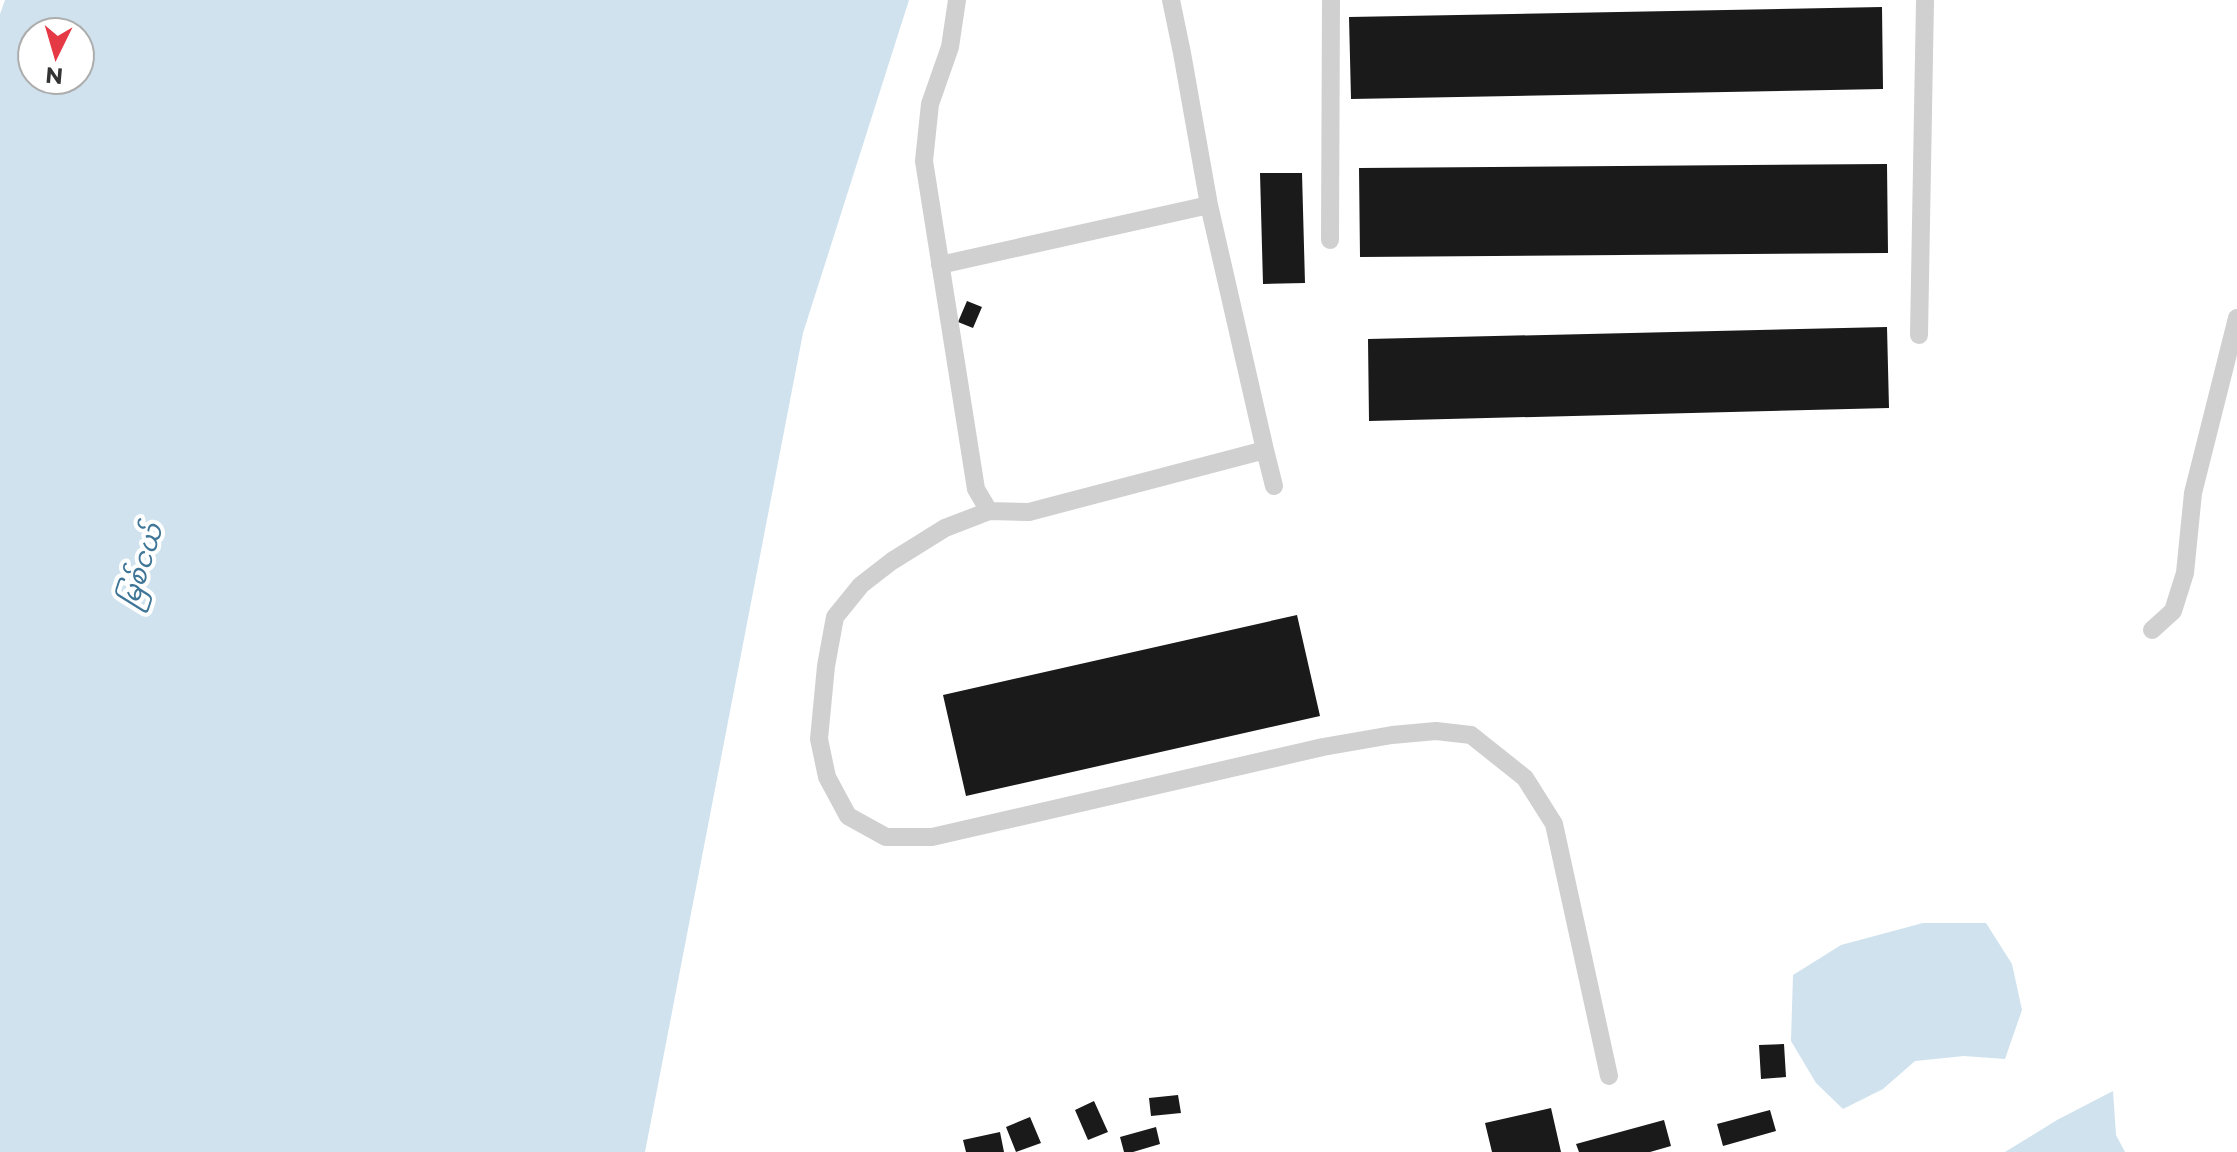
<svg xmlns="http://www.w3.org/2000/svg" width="2237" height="1152" viewBox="0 0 2237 1152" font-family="Montserrat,'Noto Sans Myanmar',sans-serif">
<rect width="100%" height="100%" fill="#fff"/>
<path fill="#cfe2ee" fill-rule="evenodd" d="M5 0H909L803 333 645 1152H0V14ZM80 32V80H32V32Z
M1923 923H1986L2012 964 2022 1010 2005 1059 1964 1056 1915 1061 1883 1089 1843 1109 1816 1083 1791 1041 1793 975 1841 945Z
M2113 1091 2116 1135 2125 1152H2005L2057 1120Z"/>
<path fill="#1a1a1a" d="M1882 7 1883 89 1351 99 1349 17Z
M1887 164 1888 253 1360 257 1359 168Z
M1260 173H1302L1305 283 1263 284Z
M967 301 982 307 973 328 958 322Z
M1887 327 1889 408 1369 421 1368 339Z
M1297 615 1320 716 966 796 943 695Z
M1784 1044 1786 1077 1761 1079 1759 1045Z
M1178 1095 1181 1113 1151 1116 1149 1098Z
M1094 1101 1108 1132 1088 1140 1075 1110Z
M1551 1108 1561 1152H1492L1485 1123Z
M1770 1110 1776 1131 1723 1146 1717 1124Z
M1030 1117 1041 1143 1016 1152 1006 1127Z
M1664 1120 1671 1146 1650 1152H1579L1576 1144Z
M1156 1127 1160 1144 1133 1152H1124L1120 1137Z
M1000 1132 1004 1152H966L963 1140Z"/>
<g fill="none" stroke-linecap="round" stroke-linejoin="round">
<path stroke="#d0d0d0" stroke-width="18" d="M957 0 950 47 930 104 924 161 976 489 989 511 1029 512 1265 450 1209 205 1182 53 1171 0
M1330 240 1331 0
M940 265 1209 205
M1919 335 1925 0
M1265 450 1274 486
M989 511 945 528 892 561 861 585 835 617 826 666 819 739 827 777 848 816 886 837H932L1323 747 1392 735 1436 731 1471 735 1525 778 1554 824 1609 1076
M2152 630 2173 611 2185 573 2193 493 2237 318"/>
</g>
<g text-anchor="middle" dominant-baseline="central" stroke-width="8" stroke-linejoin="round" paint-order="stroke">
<g font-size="26" font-style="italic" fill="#3f7597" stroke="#fff">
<text transform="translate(141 566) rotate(-72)">မြစ်ငယ်</text>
</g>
</g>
<g transform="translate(56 56) rotate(185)"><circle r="38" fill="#ffffff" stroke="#adadad" stroke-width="2"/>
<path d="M0-6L14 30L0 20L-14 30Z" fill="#e63946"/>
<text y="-12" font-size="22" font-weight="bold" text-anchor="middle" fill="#333333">N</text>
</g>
</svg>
